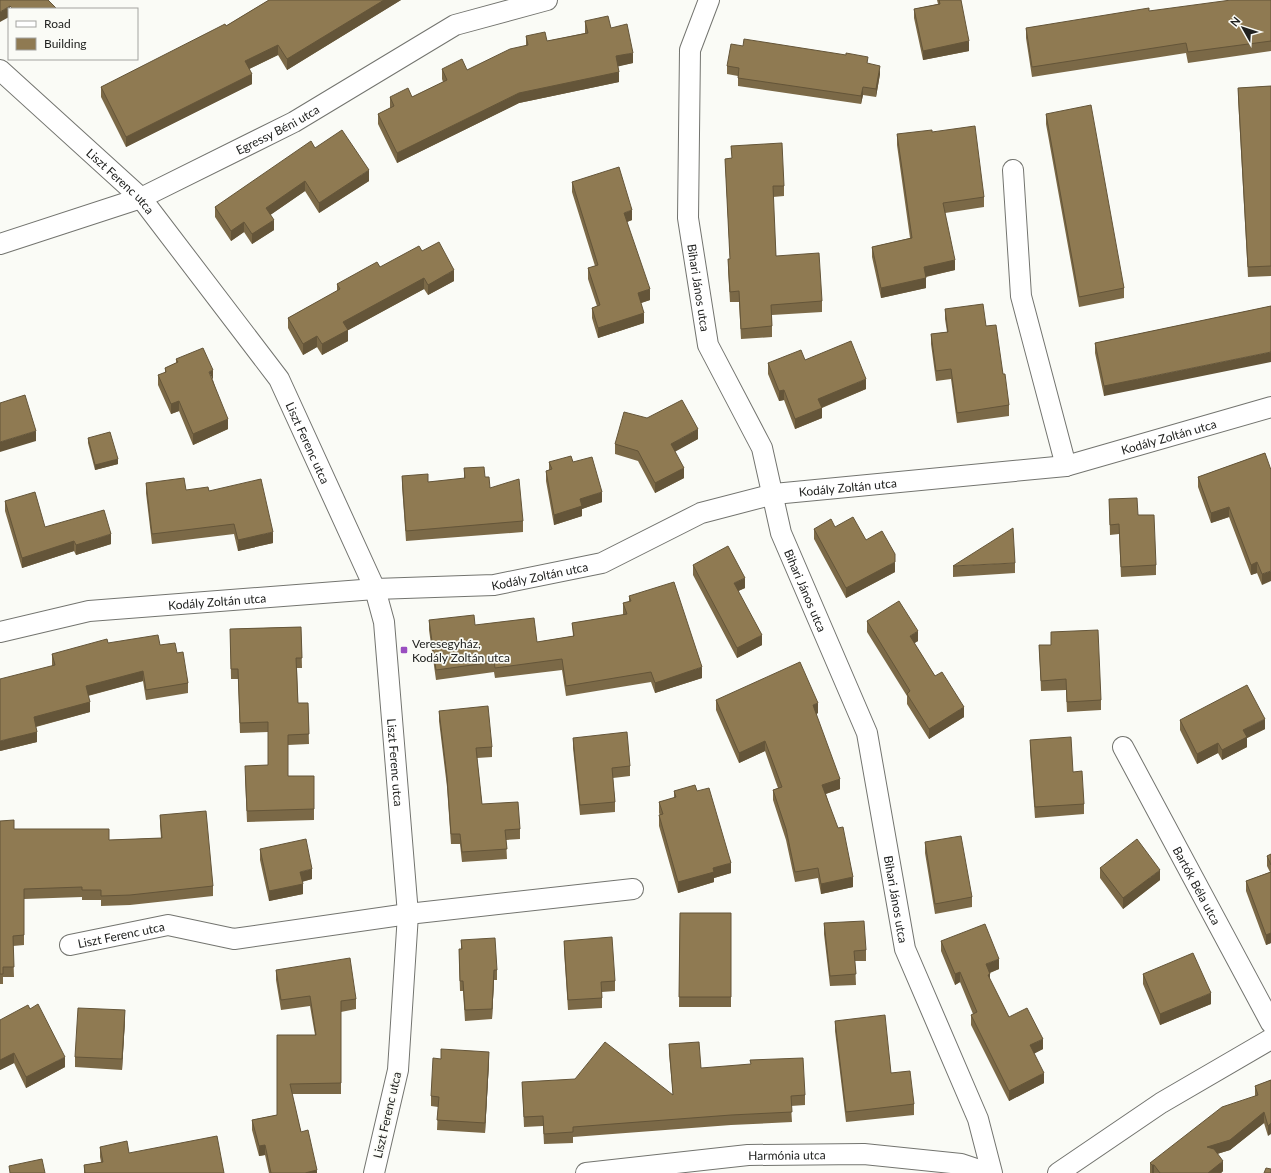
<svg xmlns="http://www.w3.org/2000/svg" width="1271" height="1173" viewBox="0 0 1271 1173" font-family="Lato,sans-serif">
<rect width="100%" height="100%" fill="#fafbf6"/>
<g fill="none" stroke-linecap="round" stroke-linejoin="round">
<defs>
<g id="street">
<path id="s1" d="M709 0 690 50 688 218 708 345 762 448 781 533 867 733 905 949 978 1119 992 1173"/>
<path id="s2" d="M0 70 141 198 279 379 375 589 384 622 408 914 398 1070 374 1173"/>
<path d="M1013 170 1021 296 1066 466"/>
<path id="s3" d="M0 244 141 198 294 122 455 25 547 0"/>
<path id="s4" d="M0 632 89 611 375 589 494 585 602 563 701 513 774 494 1066 466 1271 407"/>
<path id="s5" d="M1123 747 1271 1023"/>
<path id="s6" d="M70 945 168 925 234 939 408 914 633 889"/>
<path id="s7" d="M586 1173 748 1155 864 1154 961 1164 988 1173"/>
<path d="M1058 1173 1161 1103 1271 1039"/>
</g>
</defs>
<use href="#street" stroke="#73746f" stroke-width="22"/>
<use href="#street" stroke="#fff" stroke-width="20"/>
</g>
<path fill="#7b6947" d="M269 0H401L287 70 278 55 249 69 252 84 126 147 101 97V87L226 26Z
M937 0H961L969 51 923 60 914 18V9L938 4Z
M1271 0V51L1188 63 1186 53 1032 77 1026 38V28L1149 11Z
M585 21 611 28 633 63 618 66 619 82 519 103 397 163 378 124V114L390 108V97H412L443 82 442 79V69L467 70 526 46V36L547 41 585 33Z
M743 46 868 64 880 74 876 97 863 95 861 104 738 86V76L727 74V66Z
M1271 86V276L1248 277 1238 98V88Z
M1046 114 1124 288V298L1079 307 1046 124Z
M932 132 984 197V207L945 213 955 270 926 277V288L881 298 872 257V247L910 238 897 145V134Z
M731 146 784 186V196L773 197 776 256 822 301V312L772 315V337L741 339 739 302H730L728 270V259H730L725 159 732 158Z
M315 148 369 181 319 213 305 191 270 215 274 230 252 244 244 232 231 241 215 217V207Z
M572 182 632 220 627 222 650 300 641 303 644 323 598 338 592 318V308L597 306 588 279V268L595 266 572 192Z
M422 251 454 281 428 295 424 289 348 330V341L322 355 317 347 303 355 288 328V318L337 291V284Z
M1271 306 1104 396 1095 353V343Z
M945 309 986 326 1003 374 1009 405V416L957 423 951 379 936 381 931 344V334L947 332 945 319Z
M176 359 213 380 228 429 193 445 179 411 171 414 158 385V375L165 373V368L176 363Z
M805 360 866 389 822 408V418L795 429 784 400 779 401 768 374V363Z
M88 438 118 464 95 470 88 443Z
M698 439 675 451 684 478 655 493 638 461 615 454V444Z
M1265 453 1262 585 1257 573 1251 575 1229 517 1211 523 1198 487V477Z
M549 462H573L602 502 582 509V516L554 525 546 481V471L549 470Z
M464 468 485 477 490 488 523 521V532L406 541 402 486V476L428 482 464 479Z
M146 483 186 490 209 491 273 543 238 551 234 534 152 544 146 493Z
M1109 499 1156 565V575L1121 577 1119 534 1110 535Z
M5 501 45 527 111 544 76 555 74 551 22 568 5 511Z
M835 527 866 540 895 572 846 598 814 539V529Z
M1015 563V573L953 577V566Z
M693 565 745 588 738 591 762 645 737 658 693 575Z
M629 596 702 678 655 693 651 682 566 696 562 670 495 678 494 672 436 680 429 630V620L475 625 537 642 573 636 572 623 623 615V603L629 602Z
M867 621 918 641 914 643 935 676 964 717 929 739 907 704V696L867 632Z
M301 627 302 668H297L298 703H308L309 744 288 745V776H314V820L247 822 245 776 268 765V732L240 733 238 679H231L230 629Z
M1051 632 1101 700V710L1067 712 1066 690 1041 691 1039 645H1051Z
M108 643 160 645 177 653 188 683V693L146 700 143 681 88 696 90 712 36 727 37 742 0 751 52 666V654Z
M716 700 818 713 816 714 840 789 826 794 853 887 821 894 818 878 795 882 786 840 773 800V790L778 788 765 751 739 763 716 710Z
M439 711 492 747V757L477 758 482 804 520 829V839L506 840 507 859 462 862 460 844H451L447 787 439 721Z
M1180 720 1265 729 1247 738V747L1222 760 1218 753 1197 764 1180 730Z
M573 738 630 766V776L613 778 615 802V812L580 815 573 748Z
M1030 740 1073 772 1084 804V814L1035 818 1030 750Z
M674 791H697L731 873 714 878V882L678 893 659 826V815H660L659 813V802L674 798Z
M160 815 213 886V896L130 905 101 906V900H82V897L24 899V945L13 946 14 977H3V984H0V821L14 829 109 840 161 838 160 825Z
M925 842 972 897V907L935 914 925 853Z
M260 849 312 879 302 882 303 894 269 901 260 860Z
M1271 854V943L1266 945 1246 891V881L1270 872 1267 866V856Z
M1100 868 1160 880 1123 909 1100 878Z
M680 913H731V1007H679Z
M824 923 866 950V961H855L856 985 830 986 824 934Z
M461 940 497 970V980H494L492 1019 465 1021 463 991H460L459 960V949H461Z
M564 941 615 981V991L602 992V1008L568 1010 564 951Z
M941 941 999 969 990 973V980L1009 1017 1043 1049 1034 1053 1044 1083 1009 1101 971 1025V1015L973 1014 960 982 955 985 941 951Z
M276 970 356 999V1009L341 1012V1094H292L301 1132 317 1173H269L265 1155 259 1156 252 1130V1120L277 1115V1035H315L310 1006 281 1010 276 980Z
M1143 974 1211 1004 1160 1025 1143 984Z
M0 1020 65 1067 26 1088 14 1063 0 1070Z
M125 1020 122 1070 75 1067V1057Z
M835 1021 891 1073 914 1104V1115L846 1122 835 1031Z
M669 1044 701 1068 805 1095V1105L791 1106 792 1122 731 1125 573 1137V1143L544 1144 543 1126 524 1127 522 1082 673 1095 669 1054Z
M489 1062 485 1133 437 1130 438 1107 431 1106V1096Z
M1271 1080 1268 1136 1264 1123 1230 1150 1217 1154 1223 1171 1221 1173H1150V1163L1255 1096V1086Z
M100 1147 129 1153 224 1173H84V1165L101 1162 100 1157Z"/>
<path fill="#645539" d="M384 0H401L287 70V59Z
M10 6V9H9V17L0 22V12Z
M969 41V51L923 60V51Z
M278 45V55L245 71V61Z
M633 53V63L616 67V56Z
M880 66V74L876 97V89Z
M619 72V82L519 103 397 163V153L519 93Z
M252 74V84L126 147V137Z
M863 87V95L861 104V96Z
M369 170V181L319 213V203Z
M305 181V191L266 218V208Z
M632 210V220L624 223V213Z
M274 220V230L252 244V234Z
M244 222V232L231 241V231Z
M955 260V270L924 277V267Z
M454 270V281L428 295V285Z
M424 278V289L343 333V322Z
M926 278V288L881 298V288Z
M650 289V300L638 304V293Z
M644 313V323L598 338V328Z
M348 330V341L322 355V344Z
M317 336V347L303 355V344Z
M1271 352V362L1104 396V386Z
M213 370V380L209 372Z
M866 379V389L818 409V399Z
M784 390V400L779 401V391Z
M179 401V411L171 414V404Z
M822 408V418L795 429V419Z
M228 419V429L193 445V434Z
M698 429V439L671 454V444Z
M36 431V441L0 452V442Z
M118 459V464L95 470V465Z
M684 468V478L655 493V483Z
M602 492V502L582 509V516L554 525V515L580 499Z
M1229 507V517L1211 523V513Z
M273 532V543L238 551V540Z
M111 534V544L76 555V545Z
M74 541V551L22 568V558Z
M895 562V572L846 598V588Z
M1257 562V573L1251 575V565Z
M1271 571V581L1262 585V574Z
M745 578V588L734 593V583Z
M918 631V641L910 646V636Z
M762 635V645L737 658V648Z
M702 667V678L655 693V683Z
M143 671V681L86 696V686Z
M90 702V712L34 727V717Z
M818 703V713L813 716V705Z
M964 707V717L929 739V729Z
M1265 719V729L1247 738V747L1222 760V750L1243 730Z
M37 732V742L0 751V741Z
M765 741V751L739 763V753Z
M1218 743V753L1197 764V754Z
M840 779V789L822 795V785Z
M731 863V873L714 878V882L678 893V882L713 868Z
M312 869V879L300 882V872Z
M1160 870V880L1123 909V898Z
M853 877V887L821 894V884Z
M303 884V894L269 901V891Z
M1271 933V943L1266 945V935Z
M999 959V969L986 974V964Z
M494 970V980L492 1019V1009Z
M960 972V982L955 985V974Z
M990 974V984L988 975Z
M1211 993V1004L1160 1025V1014Z
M125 1010V1020L122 1070V1059Z
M1043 1039V1049L1030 1056V1045Z
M489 1052V1062L485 1133V1123Z
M14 1053V1063L0 1070V1060Z
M65 1057V1067L26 1088V1077Z
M1044 1073V1083L1009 1101V1091Z
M1264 1112V1123L1230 1150 1207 1157V1147Z
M1271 1123V1134L1268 1136V1126Z
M265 1145V1155L259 1156V1146Z
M1223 1161V1171L1221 1173H1208Z
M1152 1165H1154V1173H1152Z
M317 1170V1173H305Z"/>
<path fill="#8f7a52" stroke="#645539" d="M0 0H48L57 9H13L10 6 0 12Z
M269 0H384L287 59 278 45 245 61 252 74 126 137 101 87 225 24 226 26Z
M939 0H961L969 41 923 51 914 9 940 4Z
M1231 0H1271V41L1188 52 1186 43 1032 67 1026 28 1149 8V11Z
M608 16 611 28 627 24 633 53 616 56 619 72 519 93 397 153 378 114 394 106 390 97 408 88 412 97 447 80 442 69 462 59 467 70 510 49 528 45 526 36 545 32 547 41 588 33 585 21Z
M744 39 846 55V53L868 57 867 63 880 66 876 89 863 87 861 96 738 78 739 68 727 66 731 44 743 46Z
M1271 86V266L1248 267 1238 88Z
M1091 105 1124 288 1079 297 1046 114Z
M975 126 984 197 943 203 955 260 924 267 926 278 881 288 872 247 912 238 897 134 932 130V132Z
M342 130 369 170 319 203 305 181 266 208 274 220 252 234 244 222 231 231 215 207 311 141 315 148Z
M782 143 784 186H773L776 256 819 253 822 301 771 305 772 326 741 329 739 291 730 292 728 259H730L725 159 732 158 731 146Z
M619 167 632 210 624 213 650 289 638 293 644 313 598 328 592 308 600 305 588 268 598 265 572 182Z
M439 242 454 270 428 285 424 278 343 322 348 330 322 344 317 336 303 344 288 318 340 289 337 284 377 262 380 267 419 246 422 251Z
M983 304 986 326 996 325 1003 374H1005L1009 405 957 413 951 369 936 371 931 334 948 332 945 309Z
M1271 306V352L1104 386 1095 343Z
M851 341 866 379 818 399 822 408 795 419 784 390 779 391 768 363 801 350 805 360Z
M203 348 213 370 209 372 228 419 193 434 179 401 171 404 158 375 166 372 165 368 178 362 176 359Z
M25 395 36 431 0 442V403Z
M682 400 698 429 671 444 684 468 655 483 638 451 615 444 624 412 647 418Z
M110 432 118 459 95 465 88 438Z
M1265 453 1271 470V571L1262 574 1257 562 1251 565 1229 507 1211 513 1198 477Z
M571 456 573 462 592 457 602 492 580 499 582 506 554 515 546 471 552 469 549 462Z
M484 467 485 477H489L490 488 519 479 523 521 406 531 402 476 428 474V482L465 478 464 468Z
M184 478 186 490 208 487 209 491 261 479 273 532 238 540 234 524 152 534 146 483Z
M35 492 45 527 104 510 111 534 76 545 74 541 22 558 5 501Z
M1137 498 1138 515H1154L1156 565 1121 567 1119 524 1110 525 1109 499Z
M853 517 866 540 882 531 895 554V562L846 588 814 529 831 519 835 527Z
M1013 528 1015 563 953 566Z
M728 546 745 578 734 583 762 635 737 648 693 565Z
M674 582 702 667 655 683 651 672 566 686 562 659 495 668 494 662 436 670 429 620 474 615 475 625 534 618 537 642 574 636 572 623 627 614 623 603 631 601 629 596Z
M899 601 918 631 910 636 935 676 942 672 964 707 929 729 907 694 910 691 867 621Z
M301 627 302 658H296L298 703H308L309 734 288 735V776H314V809L247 811 245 766 268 765V722L240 723 238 669H231L230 629Z
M1098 630 1101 700 1067 702 1066 679 1041 681 1039 645H1051V632Z
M158 635 160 645 175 643 177 653 183 652 188 683 146 690 143 671 86 686 90 702 34 717 37 732 0 741V679L55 665 52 654 107 639 108 643Z
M800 662 818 703 813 705 840 779 822 785 838 828 843 827 853 877 821 884 818 868 795 872 786 829 773 790 782 787 765 741 739 753 716 700Z
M1247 685 1265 719 1243 730 1247 737 1222 750 1218 743 1197 754 1180 720Z
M488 706 492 747 476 748 482 804 518 802 520 829 505 830 507 849 462 852 460 834H451L447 777 439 711Z
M627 732 630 766 612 768 615 802 580 805 573 738Z
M1071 737 1073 772 1082 771 1084 804 1035 807 1030 740Z
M695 785 697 791 709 788 731 863 713 868 714 872 678 882 659 815 663 814 659 802 676 797 674 791Z
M206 811 213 886 130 895 101 896V890H82V887L24 889V935L13 936 14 967H3V974H0V821L14 820V829H109V840L162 838 160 815Z
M961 836 972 897 935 904 925 842Z
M306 839 312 869 300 872 303 884 269 891 260 849Z
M1137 839 1160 870 1123 898 1100 868Z
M1271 854V865L1267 856Z
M1271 872V933L1266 935 1246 881Z
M680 913H731V997H679Z
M864 921 866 950 854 951 856 974 830 976 824 923Z
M985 924 999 959 986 964 990 974 988 975 1009 1017 1027 1008 1043 1039 1030 1045 1044 1073 1009 1091 971 1015 977 1012 960 972 955 974 941 941Z
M612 937 615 981 601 982 602 998 568 1000 564 941Z
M495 938 497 970H494L492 1009 465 1010 463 981H460L459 949H462L461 940Z
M1193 953 1211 993 1160 1014 1143 974Z
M350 958 356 999 341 1001V1083L290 1084 301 1132 308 1130 317 1170 305 1173H271L265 1145 259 1146 252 1120 277 1115V1035H316L310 996 281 1000 276 970Z
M38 1004 65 1057 26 1077 14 1053 0 1060V1020L28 1005 30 1009Z
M78 1008 125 1010 122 1059 75 1057Z
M885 1015 891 1073 910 1071 914 1104 846 1112 835 1021Z
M605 1042 673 1095 669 1044 699 1042 701 1068 751 1064 750 1060 803 1058 805 1095 791 1096 792 1112 731 1115 573 1127V1132L544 1134 543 1116 524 1117 522 1082 575 1079Z
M441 1049 489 1052 485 1123 437 1120 439 1097 431 1096 433 1058 441 1059Z
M1271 1080V1123L1268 1126 1264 1112 1230 1140 1207 1147 1214 1149 1223 1161 1208 1173H1160L1154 1165H1152L1150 1163 1222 1107 1258 1095 1255 1086Z
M217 1136 224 1173H85L84 1165 103 1162 100 1147 127 1141 129 1153Z
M42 1159 45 1173H10L9 1166Z
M1266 1168 1271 1169V1173H1264Z"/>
<rect fill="#994ec0" stroke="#fafbf6" stroke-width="1.5" x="400" y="646" width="8" height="8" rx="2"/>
<g text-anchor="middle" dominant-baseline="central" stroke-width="3.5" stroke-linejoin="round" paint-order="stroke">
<g font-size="12" fill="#212220" stroke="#fafbf6">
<text stroke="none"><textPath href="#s3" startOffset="301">Egressy Béni utca</textPath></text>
<text stroke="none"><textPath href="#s2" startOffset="164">Liszt Ferenc utca</textPath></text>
<text stroke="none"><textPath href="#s1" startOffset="292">Bihari János utca</textPath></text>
<text stroke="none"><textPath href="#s4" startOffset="1194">Kodály Zoltán utca</textPath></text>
<text stroke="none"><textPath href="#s2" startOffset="488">Liszt Ferenc utca</textPath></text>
<text stroke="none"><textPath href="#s4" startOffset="868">Kodály Zoltán utca</textPath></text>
<text stroke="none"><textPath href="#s4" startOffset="544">Kodály Zoltán utca</textPath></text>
<text stroke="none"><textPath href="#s1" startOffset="616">Bihari János utca</textPath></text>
<text stroke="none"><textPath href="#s4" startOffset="220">Kodály Zoltán utca</textPath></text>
<text stroke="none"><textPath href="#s2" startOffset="824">Liszt Ferenc utca</textPath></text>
<text stroke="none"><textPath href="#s5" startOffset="157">Bartók Béla utca</textPath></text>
<text stroke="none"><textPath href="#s1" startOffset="940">Bihari János utca</textPath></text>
<text stroke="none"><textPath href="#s6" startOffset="52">Liszt Ferenc utca</textPath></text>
<text transform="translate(387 1115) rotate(-77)">Liszt Ferenc utca</text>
<text stroke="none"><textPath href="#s7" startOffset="202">Harmónia utca</textPath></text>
</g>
<g font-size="12" fill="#212220" stroke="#fafbf6" text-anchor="start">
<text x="412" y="643">Veresegyház,<tspan x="412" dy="14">Kodály Zoltán utca</tspan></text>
</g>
</g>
<rect x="8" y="8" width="130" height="52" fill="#fafbf6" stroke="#a3a4a0"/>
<rect x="16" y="21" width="20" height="6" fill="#ffffff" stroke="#a3a4a0"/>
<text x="44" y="28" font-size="12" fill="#212220">Road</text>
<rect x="16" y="38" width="20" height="12" fill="#8f7a52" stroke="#a3a4a0"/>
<text x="44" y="48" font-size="12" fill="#212220">Building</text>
<g transform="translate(1243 28) rotate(309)" stroke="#fafbf6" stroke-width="3" paint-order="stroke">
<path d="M0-3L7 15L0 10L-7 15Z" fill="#212220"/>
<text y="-6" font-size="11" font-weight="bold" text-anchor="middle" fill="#212220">N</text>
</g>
</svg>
